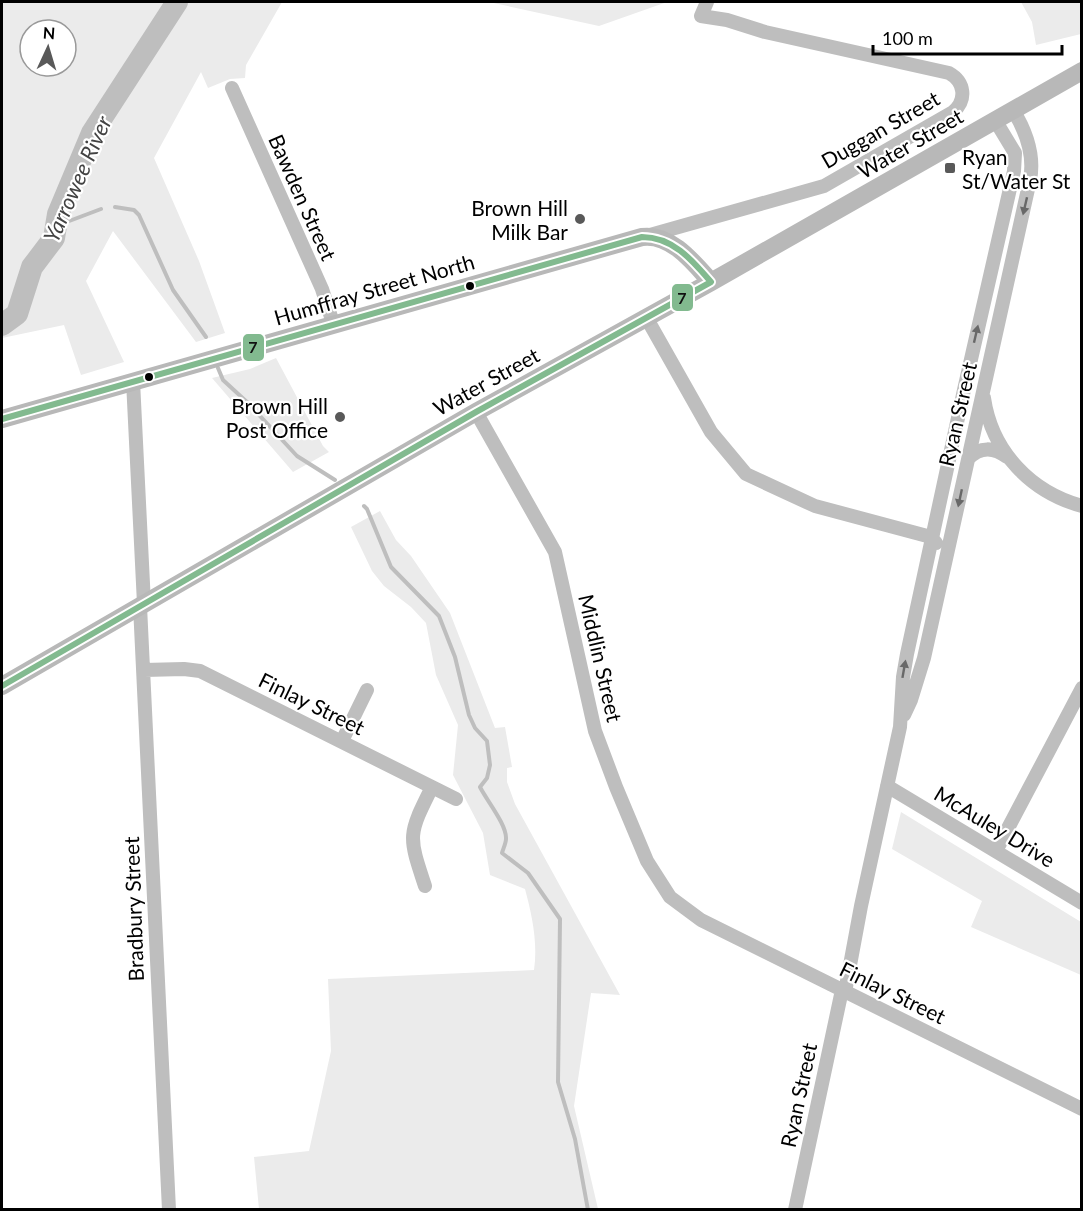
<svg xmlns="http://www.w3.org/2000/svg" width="1083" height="1211" viewBox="0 0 1083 1211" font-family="Lato,sans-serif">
<rect width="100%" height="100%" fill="#fff"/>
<path fill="#ebebeb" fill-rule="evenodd" d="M2 2H282L246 65 245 78 230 79 208 88 201 72 154 158 199 261 225 333 196 342 113 231 86 281 124 362 81 375 64 325 2 338ZM30 30H66V66H30Z
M489 2H667L599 26Z
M1021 2H1081V34L1036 45 1032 22Z
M276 358 323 446 329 452 293 472 212 378 250 369Z
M380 511 396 540 411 556 450 613 495 728 505 727 512 767 507 768V782L515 804 620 995 591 993 574 1106 598 1209H259L254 1157 309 1151 331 1051 328 979 534 970C538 943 532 915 525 889L490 875 483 833 453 775 458 725 436 675 426 623 411 607 384 586 372 571 351 527Z
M901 812 1081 922V975L971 927 982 901 892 849Z"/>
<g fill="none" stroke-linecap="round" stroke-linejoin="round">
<path stroke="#bebebe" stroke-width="4" d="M115 207 134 210 139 215 173 290 206 337
M56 226 101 209
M218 368 223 380 248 403 297 456 335 480
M364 506 367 509 391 567 439 616 455 657 469 715 475 728 487 741 490 765 487 778 480 787C487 801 507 825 506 839 506 843 503 849 502 853L528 873 560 919 558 1082 575 1139 588 1210"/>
<path stroke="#bebebe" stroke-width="22" d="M2 325 17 314 32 267 54 238 58 214 92 133 177 2"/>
<path stroke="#bebebe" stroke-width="14" d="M232 88 322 289 333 323
M650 235 824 186 953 112C967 100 965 82 949 73L765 32 727 20 701 16 707 2
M646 317 711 432 746 474 815 506 931 537 936 543
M133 381 144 604
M984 398C992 452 1031 492 1082 506
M476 412 555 552 595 731 616 787 647 861 670 897 701 920 1082 1109
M968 459C980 446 994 447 1007 457
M140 606 169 1210
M144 670 184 669 200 671 456 799
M904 715 911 700 924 658 1030 180C1035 154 1026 131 1013 110
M342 741 367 690
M887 786 1082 903
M996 851 1082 688
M425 886C408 835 408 835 432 787
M845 992 861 906 900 727 903 677 907 654 964 390 1014 171 1015 153 995 120
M795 1210 842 990"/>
<path stroke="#b8b8b8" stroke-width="18" d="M2 419 642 237C671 233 694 263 711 282
M2 686 476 412 711 282 1082 71"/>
<defs>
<path id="bus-1" d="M2 419 642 237C673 237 692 260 711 282L476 412 2 686"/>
</defs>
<use href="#bus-1" stroke="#fff" stroke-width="10"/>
<use href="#bus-1" stroke="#82ba8f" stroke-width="6"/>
</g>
<defs><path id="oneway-solid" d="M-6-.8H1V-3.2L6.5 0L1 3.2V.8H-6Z" transform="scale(1.5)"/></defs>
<g fill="#686868">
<use href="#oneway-solid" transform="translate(1025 206) rotate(103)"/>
<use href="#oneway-solid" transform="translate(976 334) rotate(-77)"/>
<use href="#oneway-solid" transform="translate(960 498) rotate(102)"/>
<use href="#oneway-solid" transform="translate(904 669) rotate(-80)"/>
</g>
<g fill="#595959" stroke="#fff" stroke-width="2">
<rect x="944" y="162" width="12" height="12" rx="3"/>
<circle cx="580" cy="219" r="6"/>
<circle cx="340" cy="417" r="6"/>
</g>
<g fill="#000" stroke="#fff" stroke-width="2">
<circle cx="470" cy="286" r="5"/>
<circle cx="149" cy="377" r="5"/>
</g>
<g text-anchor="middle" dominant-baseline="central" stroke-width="4.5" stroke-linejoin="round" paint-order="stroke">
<g font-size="21" fill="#000" stroke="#fff">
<text transform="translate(880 129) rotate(-30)">Duggan Street</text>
<text transform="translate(910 143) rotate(-30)">Water Street</text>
<text transform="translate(303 197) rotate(66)">Bawden Street</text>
<text transform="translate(374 289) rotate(-16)">Humffray Street North</text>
<text transform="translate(486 381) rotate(-29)">Water Street</text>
<text transform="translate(957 414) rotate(-77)">Ryan Street</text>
<text transform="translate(601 658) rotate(77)">Middlin Street</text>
<text transform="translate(312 703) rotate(26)">Finlay Street</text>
<text transform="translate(995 826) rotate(31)">McAuley Drive</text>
<text transform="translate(133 909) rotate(-92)">Bradbury Street</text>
<text transform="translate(893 992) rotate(26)">Finlay Street</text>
<text transform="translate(798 1095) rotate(-78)">Ryan Street</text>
</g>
<g font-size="21" fill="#000" stroke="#fff" text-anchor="end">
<text x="962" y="156" text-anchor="start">Ryan<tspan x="962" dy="24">St/Water St</tspan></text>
<text x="568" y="207">Brown Hill<tspan x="568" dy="24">Milk Bar</tspan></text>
<text x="328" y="405">Brown Hill<tspan x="328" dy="24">Post Office</tspan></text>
</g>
<g font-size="22" font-style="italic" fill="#434343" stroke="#fff">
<text transform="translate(77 179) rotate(-66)">Yarrowee River</text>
</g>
</g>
<g stroke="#fff" stroke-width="2">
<rect x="671" y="283" width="23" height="29" rx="6" fill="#82ba8f"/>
<rect x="242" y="333" width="23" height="29" rx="6" fill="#82ba8f"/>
</g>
<g font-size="16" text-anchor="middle" font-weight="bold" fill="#111">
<text x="682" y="304">7</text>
<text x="253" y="353">7</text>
</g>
<rect width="1083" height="1211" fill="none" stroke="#000000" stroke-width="6"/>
<g transform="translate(48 48) rotate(4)"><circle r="28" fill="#ffffff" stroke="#999999" stroke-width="1.5"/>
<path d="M0-4.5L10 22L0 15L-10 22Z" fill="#595959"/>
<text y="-9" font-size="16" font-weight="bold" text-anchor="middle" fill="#000000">N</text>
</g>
<path d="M873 45v9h189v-9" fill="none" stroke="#000000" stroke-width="3"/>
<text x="882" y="45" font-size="18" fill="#000000" stroke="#ffffff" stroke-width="4.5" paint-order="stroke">100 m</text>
</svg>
